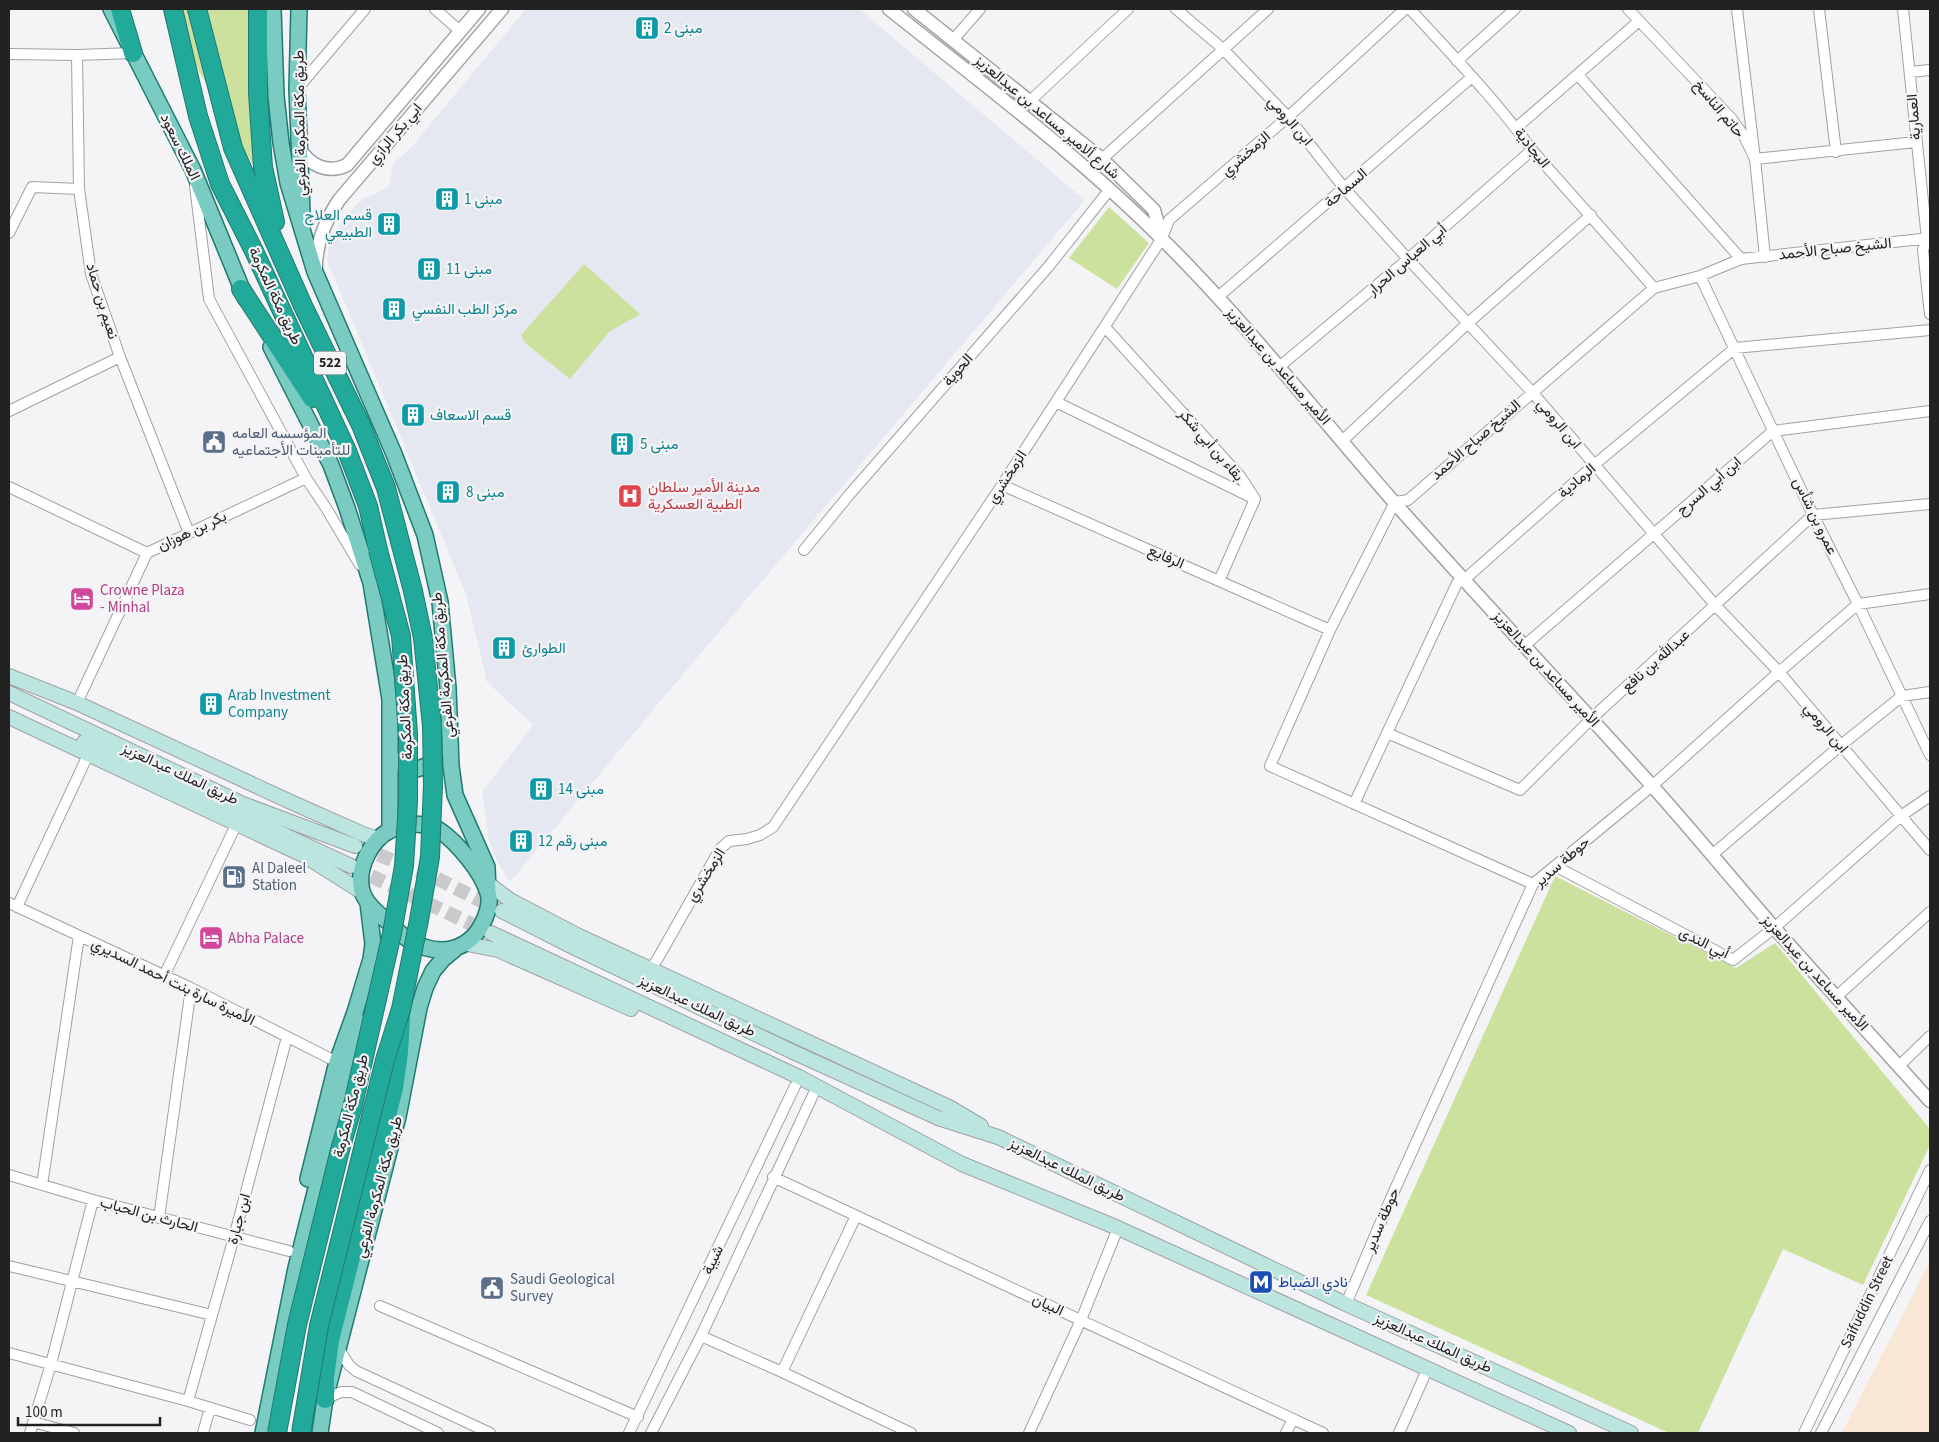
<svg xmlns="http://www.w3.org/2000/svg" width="1939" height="1442" viewBox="0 0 1939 1442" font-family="'Source Sans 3',Vazirmatn,sans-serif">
<rect width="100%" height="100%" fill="#f4f4f6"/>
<path fill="#f9e7d6" d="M1930 1261V1433H1842Z"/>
<path fill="#e6e8f1" d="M526 9H859L1085 200 663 698 510 882 498 863 489 841 482 792 533 725 487 682 466 594 327 260 331 236 349 213 362 199 377 193 389 186 393 163 409 150Z"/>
<path fill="#cde19e" d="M163 9H253L256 170Z
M1109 207 1149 243 1117 289 1069 258Z
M584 264 640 314 609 332 570 379 525 343 521 335Z
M1555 876 1736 968 1775 943 1930 1129V1145L1863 1285 1783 1249 1698 1433H1669L1366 1295Z"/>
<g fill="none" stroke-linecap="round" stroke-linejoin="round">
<path stroke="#cacacc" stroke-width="14" stroke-dasharray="14 7" stroke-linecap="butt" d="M359 847 432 876 499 910
M352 867 490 933"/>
<defs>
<path id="minor" d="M435 9 460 31
M1176 9 1223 49 1288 117 1345 189 1408 259 1532 392 1716 606 1779 672 1930 850
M1410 9C1452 55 1496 100 1532 150L1654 288
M1628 9 1731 118 1744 136 1755 159 1916 142
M1737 9 1755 159 1765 257
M1819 9 1836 152
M1903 9 1927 239 1923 250 1930 314
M953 40 980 9
M9 54 77 55 133 53
M77 55 79 189 91 274 120 357 189 533
M1457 61 1515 9
M1910 72 1930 70
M1578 75 1741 259
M297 89 365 9
M1030 101 1128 9
M1516 128 1639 21
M1102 159 1268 9
M195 186 209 299 306 478 326 508 360 565
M9 233 32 187 79 189
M1700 276 1813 515 1858 604 1930 755
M1218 297 1472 77
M1105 327 1240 476 1255 499 1219 581
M1279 367 1408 259 1532 150
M1056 402 1255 499
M9 411 120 357
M1342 441 1468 323 1591 215
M1002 485 1330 630
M9 487 147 553
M804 550 849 495 1049 266 1110 189
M1525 645 1773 431 1930 411
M77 703 147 553 306 478
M1387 733 1520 790 1591 719 1813 515 1930 504
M1354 804 1457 583 1465 579 1594 465 1735 348 1930 330
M1713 854 1840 746 1902 696 1930 692
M1555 866 1733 960 1774 928 1901 816 1930 796
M1533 884 1270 766 1330 630 1395 502 1408 500 1654 288 1700 276 1741 259 1930 238
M9 903 191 988 337 1062
M17 907 88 755
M650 970 658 958 720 849 729 841 747 839 760 835 773 827 1002 485 1162 238 1169 220 1288 117 1405 9
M164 976 236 825
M1836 997 1930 912
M1899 1066 1930 1036
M9 1175 93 1200 289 1251
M773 1177 1323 1433
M42 1185 79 936
M159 1218 191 988
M9 1266 212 1315
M1346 1304 1391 1198 1533 884 1652 786 1779 672 1858 604 1930 594
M380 1306 638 1417
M701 1336 782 1372 911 1433
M339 1349 349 1365 356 1371 490 1433
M9 1353 188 1401 250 1420
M782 1372 856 1216
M325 1399 341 1392H352L438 1433
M188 1401 234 1237 287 1037
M33 1422 74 1433
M30 1433 51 1364 93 1200
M203 1433 210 1408
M629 1433 795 1086
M651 1433 701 1336 813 1095
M1029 1433 1081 1320 1118 1228
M1286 1433 1293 1419
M1399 1433 1427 1370
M1804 1433 1930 1170
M1821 1433 1930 1221"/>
<path id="tertiary" d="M889 9C982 83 1078 155 1162 239 1245 321 1316 413 1393 501 1479 598 1568 692 1654 788 1696 835 1736 884 1778 932 1828 989 1880 1045 1930 1101
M914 9 1102 159 1154 210 1162 238
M299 147C309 166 328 174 347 165L479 9
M316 267C316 242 325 221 339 200L502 9"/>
<path id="secondary" d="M9 676 77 703 293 803 363 834 378 839
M9 693 243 804 355 846
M9 717 305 856 362 892
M84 742 351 866
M482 879 510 900 579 936 949 1107 981 1126
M502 911 575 948 793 1052 938 1118 998 1137 1346 1304 1631 1433
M491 933 799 1077 962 1164 1118 1228 1569 1433
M467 944 498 950 631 1009"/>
<path id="primary" d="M111 9 193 170 246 299
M273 9 276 96 281 143 288 183 315 272 394 454 425 535 440 602 448 688 451 766 455 795 487 867 488 893
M299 9 297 89 302 213
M271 347 331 465 347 508 371 583 390 699V830
M400 760 402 763 417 769 429 765 435 752
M410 824C419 824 431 825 439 830 457 842 482 872 488 893 491 901 488 910 485 918 471 952 439 958 409 940 401 935 393 927 386 920 377 913 365 902 362 891 356 869 371 839 391 830 397 827 404 826 410 824Z
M308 1179 337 1062 355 1012 371 959 373 944 368 903
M263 1433 296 1268 338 1101 356 1045 367 1021
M320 1433 325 1399 398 1117 419 1008 425 988 433 971 443 959 455 949"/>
<path id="motorway" d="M120 9 133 53
M173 9 198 116 220 184 254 251 347 451 368 506 378 550
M197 9 233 148 304 308 361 425 386 488 413 591 423 638 432 726
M258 9V93L263 167 275 222
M241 289 312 398
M325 1399V1377L330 1340 394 1088 399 1052 401 1018"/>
</defs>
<use href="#minor" stroke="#a1a1a3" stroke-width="12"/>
<use href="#tertiary" stroke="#a1a1a3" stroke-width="15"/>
<use href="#secondary" stroke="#a1a1a3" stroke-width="16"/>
<use href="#primary" stroke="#217a70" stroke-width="18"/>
<use href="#motorway" stroke="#217a70" stroke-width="20"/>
<use href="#minor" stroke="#fff" stroke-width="10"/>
<use href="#tertiary" stroke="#fff" stroke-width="12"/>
<use href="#secondary" stroke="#bce5e0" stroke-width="14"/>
<use href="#primary" stroke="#7acbc2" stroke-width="15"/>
<use href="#motorway" stroke="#21a999" stroke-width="18"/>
<defs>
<path id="motorway-bridge" d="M277 1433 297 1325 340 1150 352 1109 392 933 404 866 408 802V734L401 636 378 550
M301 1433 319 1326 385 1060 401 1009 419 920 430 857 433 785 432 726"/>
</defs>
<use href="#motorway-bridge" stroke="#217a70" stroke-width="20" stroke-linecap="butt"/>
<use href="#motorway-bridge" stroke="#21a999" stroke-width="18"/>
</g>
<defs>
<symbol id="building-square" viewBox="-11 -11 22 22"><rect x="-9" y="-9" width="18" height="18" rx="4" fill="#0f9aa8" stroke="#f4f4f6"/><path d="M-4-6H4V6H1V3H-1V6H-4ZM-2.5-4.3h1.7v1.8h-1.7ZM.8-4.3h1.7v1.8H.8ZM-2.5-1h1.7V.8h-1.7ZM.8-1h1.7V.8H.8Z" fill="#fff"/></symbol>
<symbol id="civic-square" viewBox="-11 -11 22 22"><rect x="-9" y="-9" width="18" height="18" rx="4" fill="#5c6f8a" stroke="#f4f4f6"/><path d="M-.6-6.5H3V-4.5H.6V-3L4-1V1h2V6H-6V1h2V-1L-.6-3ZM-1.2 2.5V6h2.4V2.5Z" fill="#fff"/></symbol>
<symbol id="hospital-square" viewBox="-11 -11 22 22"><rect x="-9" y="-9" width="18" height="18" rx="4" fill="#e0444e" stroke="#f4f4f6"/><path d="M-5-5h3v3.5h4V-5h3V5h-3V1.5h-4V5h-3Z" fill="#fff"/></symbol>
<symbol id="hotel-square" viewBox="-11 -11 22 22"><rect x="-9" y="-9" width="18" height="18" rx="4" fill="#d1479c" stroke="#f4f4f6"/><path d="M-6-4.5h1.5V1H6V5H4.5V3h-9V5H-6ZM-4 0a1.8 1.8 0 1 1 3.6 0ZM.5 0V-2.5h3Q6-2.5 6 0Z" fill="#fff"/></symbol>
<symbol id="fuel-square" viewBox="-11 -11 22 22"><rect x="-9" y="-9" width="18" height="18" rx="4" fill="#5c6f8a" stroke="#f4f4f6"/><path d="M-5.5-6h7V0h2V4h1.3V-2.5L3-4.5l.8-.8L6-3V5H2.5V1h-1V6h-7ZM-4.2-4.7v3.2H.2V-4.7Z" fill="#fff"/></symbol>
<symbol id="metro-square" viewBox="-11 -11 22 22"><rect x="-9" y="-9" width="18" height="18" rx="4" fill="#1a4fb4" stroke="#f4f4f6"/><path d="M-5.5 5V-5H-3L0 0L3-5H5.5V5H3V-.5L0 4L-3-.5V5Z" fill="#fff"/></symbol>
</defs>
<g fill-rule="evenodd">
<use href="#building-square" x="633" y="14" width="28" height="28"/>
<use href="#building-square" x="433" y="185" width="28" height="28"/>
<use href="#building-square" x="375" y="210" width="28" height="28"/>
<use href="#building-square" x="415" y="255" width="28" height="28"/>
<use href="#building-square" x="380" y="295" width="28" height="28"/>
<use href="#building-square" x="399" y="401" width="28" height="28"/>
<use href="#civic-square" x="200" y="428" width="28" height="28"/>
<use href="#building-square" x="608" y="430" width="28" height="28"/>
<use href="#building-square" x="434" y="478" width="28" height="28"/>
<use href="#hospital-square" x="616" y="482" width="28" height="28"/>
<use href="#hotel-square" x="68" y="585" width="28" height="28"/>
<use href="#building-square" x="490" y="634" width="28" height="28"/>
<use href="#building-square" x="197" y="690" width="28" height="28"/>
<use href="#building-square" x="527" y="775" width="28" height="28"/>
<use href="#building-square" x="507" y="827" width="28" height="28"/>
<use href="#fuel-square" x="220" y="863" width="28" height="28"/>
<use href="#hotel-square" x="197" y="924" width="28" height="28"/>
<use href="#metro-square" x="1247" y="1268" width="28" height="28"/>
<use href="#civic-square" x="478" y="1274" width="28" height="28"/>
</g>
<g text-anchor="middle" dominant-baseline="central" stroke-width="4.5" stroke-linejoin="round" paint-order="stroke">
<rect fill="#f4f4f6" stroke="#616162" stroke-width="1" x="314" y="351.5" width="32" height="23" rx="4"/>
<g font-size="14" font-weight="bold" fill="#222223">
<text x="330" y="363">522</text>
</g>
<g font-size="15" fill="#0d838f" stroke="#f4f4f6" text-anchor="start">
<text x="664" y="28">مبنى 2</text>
<text x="464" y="199">مبنى 1</text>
<text x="372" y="215" text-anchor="end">قسم العلاج<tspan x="372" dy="17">الطبيعي</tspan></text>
<text x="446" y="269">مبنى 11</text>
<text x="412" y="309">مركز الطب النفسي</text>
<text x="430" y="415">قسم الاسعاف</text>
<text x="640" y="444">مبنى 5</text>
<text x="466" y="492">مبنى 8</text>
<text x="522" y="648">الطوارئ</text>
<text x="228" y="695">Arab Investment<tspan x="228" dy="17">Company</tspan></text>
<text x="558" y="789">مبنى 14</text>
<text x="538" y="841">مبنى رقم 12</text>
</g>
<g font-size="15" fill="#222223" stroke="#f4f4f6">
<text transform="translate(1719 109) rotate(50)">حاتم الناسخ</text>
<text transform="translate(1047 117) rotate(40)">شارع ألامير مساعد بن عبدالعزيز</text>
<text transform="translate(1914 117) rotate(-95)">العمارية</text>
<text transform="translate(1290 121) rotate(49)">ابن الرومي</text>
<text transform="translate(300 123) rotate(-91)">طريق مكة المكرمة الفرعي</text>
<text transform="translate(395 134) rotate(-50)">ابي بكر الرازي</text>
<text transform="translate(180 147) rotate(64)">الملك سعود</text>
<text transform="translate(1532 148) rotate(51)">البجادية</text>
<text transform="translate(1246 154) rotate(-41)">الزمخشري</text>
<text transform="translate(1346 188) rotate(-41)">السماحة</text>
<text transform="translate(1835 249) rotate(-6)">الشيخ صباح الأحمد</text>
<text transform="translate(1407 260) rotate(-41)">أبي العباس الحرار</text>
<text transform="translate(275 296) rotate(65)">طريق مكة المكرمة</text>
<text transform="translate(102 301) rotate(73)">نعيم بن حماد</text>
<text transform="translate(1278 366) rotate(49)">الأمير مساعد بن عبدالعزيز</text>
<text transform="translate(958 370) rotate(-49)">الحوية</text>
<text transform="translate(1559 424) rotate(50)">ابن الرومي</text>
<text transform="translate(1476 440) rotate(-41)">الشيخ صباح الأحمد</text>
<text transform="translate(1211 445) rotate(49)">بقاء بن أبي شكر</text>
<text transform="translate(1007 477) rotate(-57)">الزمخشري</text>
<text transform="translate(1577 481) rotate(-41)">الرمادية</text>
<text transform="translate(1709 486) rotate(-41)">ابن أبي السرح</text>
<text transform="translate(1815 516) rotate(64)">عمرو بن شأس</text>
<text transform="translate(192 531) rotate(-25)">بكر بن هوزان</text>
<text transform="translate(1166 557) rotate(24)">الرفايع</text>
<text transform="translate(1656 661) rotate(-42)">عبدالله بن نافع</text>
<text transform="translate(443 665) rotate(-95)">طريق مكة المكرمة الفرعي</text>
<text transform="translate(1546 669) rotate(48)">الأمير مساعد بن عبدالعزيز</text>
<text transform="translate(405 707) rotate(-93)">طريق مكة المكرمة</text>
<text transform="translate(1826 728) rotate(50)">ابن الرومي</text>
<text transform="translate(180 774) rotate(25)">طريق الملك عبدالعزيز</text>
<text transform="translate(1562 862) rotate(-41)">حوطة سدير</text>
<text transform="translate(706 875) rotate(-58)">الزمخشري</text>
<text transform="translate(1704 943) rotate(26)">أبي الندى</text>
<text transform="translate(1815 973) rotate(48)">الأمير مساعد بن عبدالعزيز</text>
<text transform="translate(173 982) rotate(26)">الأميرة سارة بنت أحمد السديري</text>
<text transform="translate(697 1006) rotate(25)">طريق الملك عبدالعزيز</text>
<text transform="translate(351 1106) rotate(-76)">طريق مكة المكرمة</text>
<text transform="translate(1067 1170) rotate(26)">طريق الملك عبدالعزيز</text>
<text transform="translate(379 1187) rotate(-75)">طريق مكة المكرمة الفرعي</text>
<text transform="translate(149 1215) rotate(15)">الحارث بن الحباب</text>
<text transform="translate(239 1219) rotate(-75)">ابن جبارة</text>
<text transform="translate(1382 1220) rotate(-67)">حوطة سدير</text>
<text transform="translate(713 1260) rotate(-65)">شيبة</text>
<text transform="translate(1867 1302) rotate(-64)">Saifuddin Street</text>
<text transform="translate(1048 1305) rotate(25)">البيان</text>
<text transform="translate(1433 1343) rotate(24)">طريق الملك عبدالعزيز</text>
</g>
<g font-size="15" fill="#4e5e75" stroke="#f4f4f6" text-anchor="start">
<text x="232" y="433">المؤسسه العامه<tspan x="232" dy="17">للتأمينات الأجتماعيه</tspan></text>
<text x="252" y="868">Al Daleel<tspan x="252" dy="17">Station</tspan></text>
<text x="510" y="1279">Saudi Geological<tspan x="510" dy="17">Survey</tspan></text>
</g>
<g font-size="15" fill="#be3a42" stroke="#f4f4f6" text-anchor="start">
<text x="648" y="487">مدينة الأمير سلطان<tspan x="648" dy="17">الطبية العسكرية</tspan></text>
</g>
<g font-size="15" fill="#b23c85" stroke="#f4f4f6" text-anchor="start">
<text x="100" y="590">Crowne Plaza<tspan x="100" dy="17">- Minhal</tspan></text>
<text x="228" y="938">Abha Palace</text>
</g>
<g font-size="15" fill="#164399" stroke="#f4f4f6" text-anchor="start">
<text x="1278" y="1282">نادي الضباط</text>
</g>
</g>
<rect width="1939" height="1442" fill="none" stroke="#222223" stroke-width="20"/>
<path d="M18 1417v8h142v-8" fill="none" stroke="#222223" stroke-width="2.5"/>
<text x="25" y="1417" font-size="15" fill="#222223" stroke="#f4f4f6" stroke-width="4" paint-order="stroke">100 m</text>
</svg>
